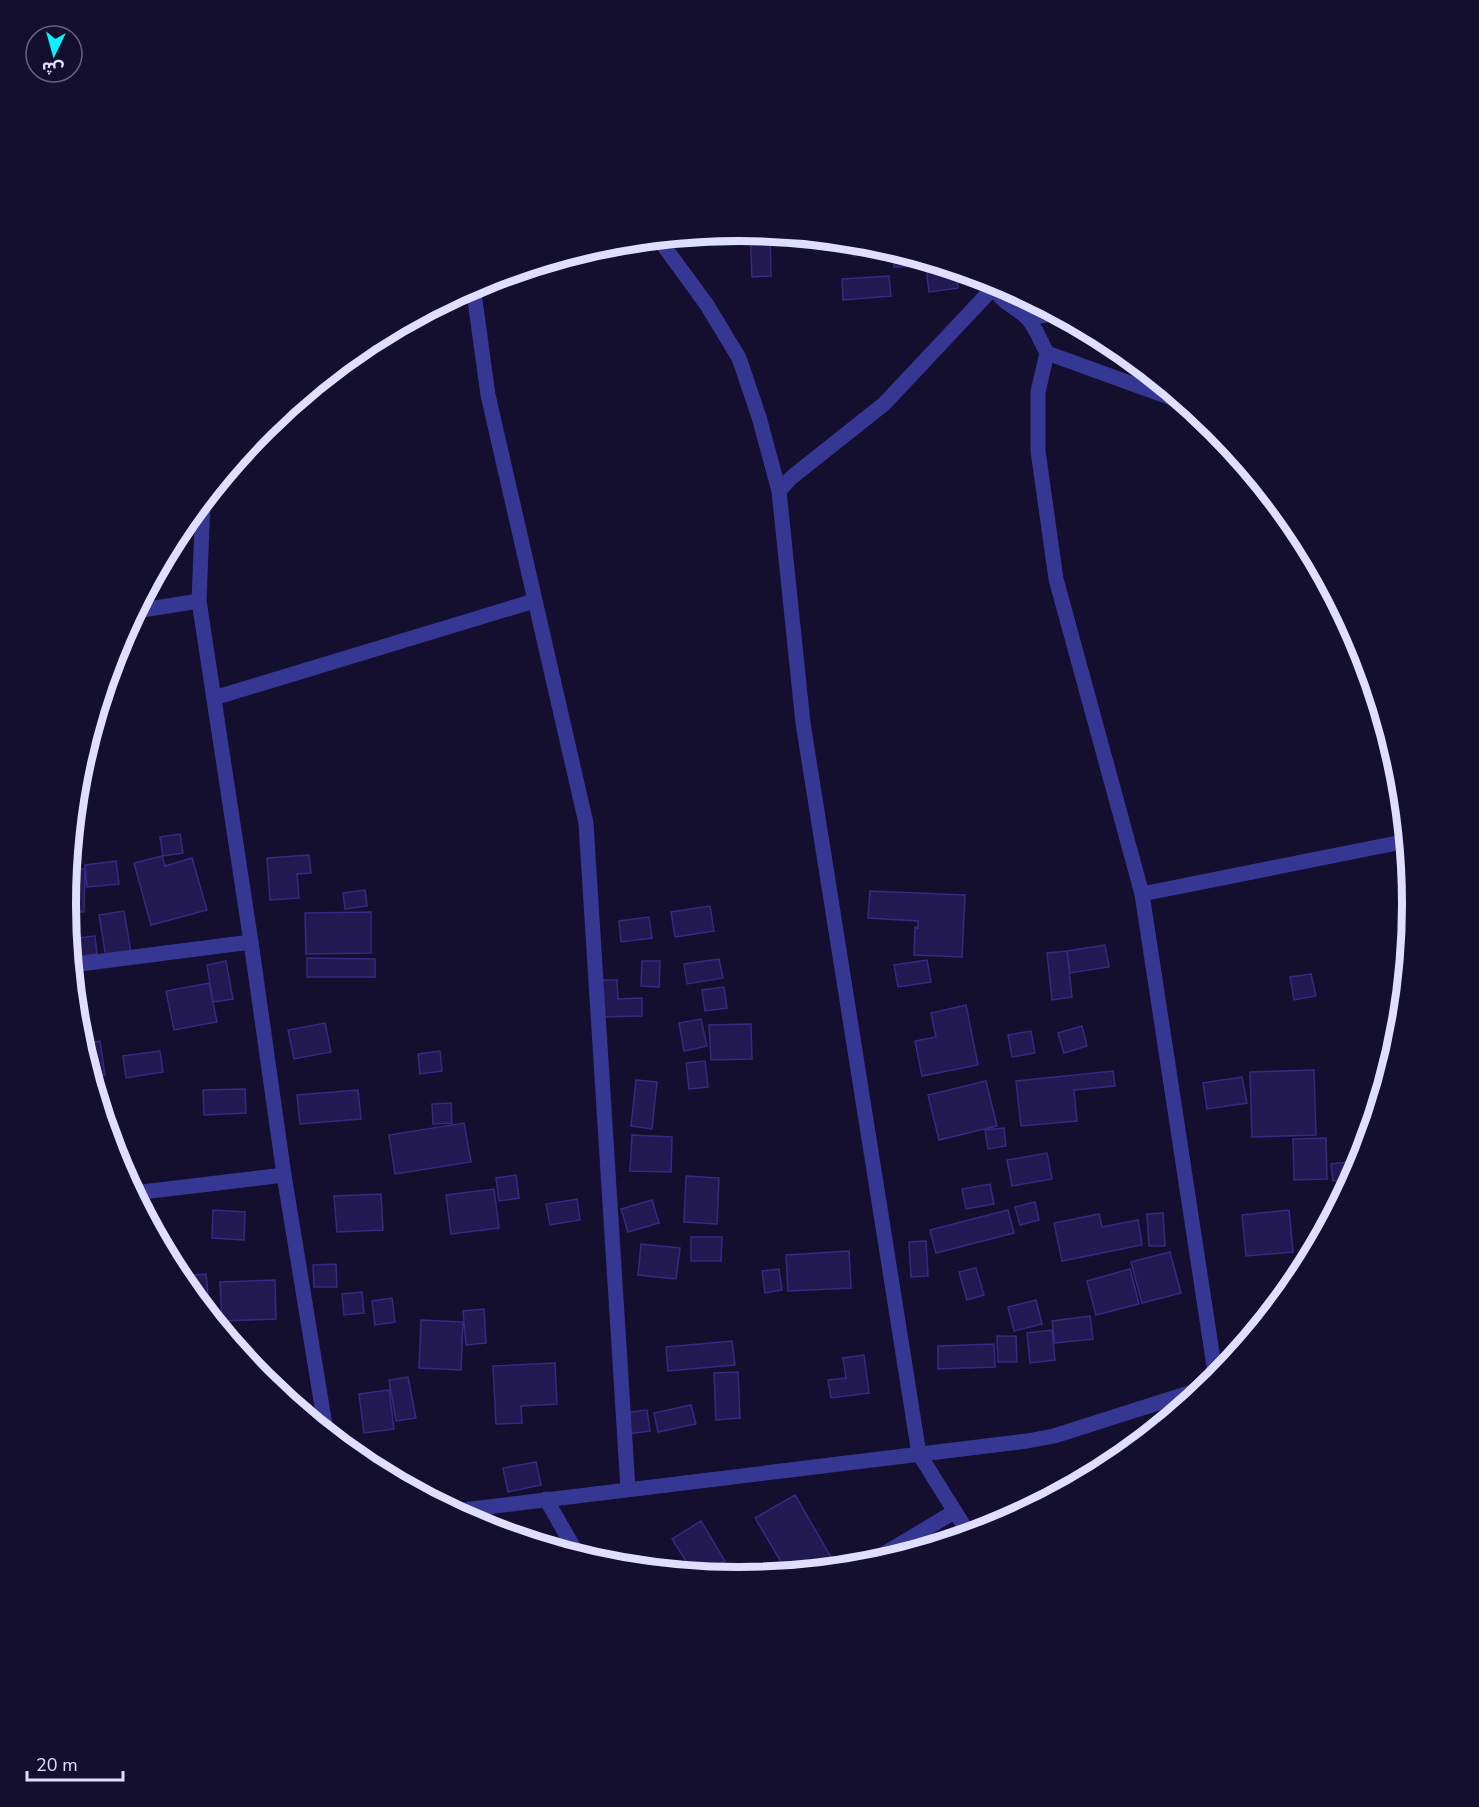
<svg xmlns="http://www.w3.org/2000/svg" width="1479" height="1807" viewBox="0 0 1479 1807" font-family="'Nunito Sans','Noto Sans Arabic',sans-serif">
<rect width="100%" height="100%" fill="#140f2f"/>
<path fill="#231952" stroke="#372981" stroke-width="1.5" d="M750 231 770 233 771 276 752 277Z
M851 241 871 243 886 248 887 252 853 256Z
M893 250 915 256 916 266 894 267Z
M945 265 956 269 958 288 929 292 926 268Z
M889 276 891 296 843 300 842 279Z
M1014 290 1028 298H1015Z
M180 834 183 853 163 856 160 837Z
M309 855 311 873 297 874 299 898 270 900 267 858Z
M162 856 165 866 192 858 207 910 151 925 134 863Z
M116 861 119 884 87 887 85 865Z
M69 869H85L84 912 67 911Z
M365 890 367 906 345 909 343 893Z
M870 891 965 895 962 957 914 955 915 927 918 928V921L868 918Z
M710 906 714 931 675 937 671 912Z
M124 911 131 953 106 957 99 915Z
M371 912V953L306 954 305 913Z
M649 917 652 938 621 942 619 921Z
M95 936 97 954 71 957 69 939Z
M1105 945 1109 967 1070 973 1067 951Z
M1067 951 1072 997 1052 1000 1047 953Z
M307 958 375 959V977H307Z
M719 959 723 978 687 984 684 964Z
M927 960 931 982 898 987 894 965Z
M226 961 233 999 213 1002 207 965Z
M642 961H660L659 987 641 986Z
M1311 974 1316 996 1294 1000 1290 977Z
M600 980H617L618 999 642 998V1016L601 1017Z
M209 983 217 1022 174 1030 166 991Z
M724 987 727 1008 705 1011 702 990Z
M966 1005 978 1065 922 1076 915 1041 936 1037 931 1013Z
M701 1019 707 1046 684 1051 679 1023Z
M325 1023 331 1052 294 1059 288 1030Z
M751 1024 752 1059 711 1060 709 1025Z
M1082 1026 1087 1046 1064 1053 1058 1033Z
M1031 1031 1035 1053 1012 1057 1008 1035Z
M100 1041 105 1075 92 1077 82 1044Z
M160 1051 163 1072 126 1078 123 1056Z
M440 1051 442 1071 420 1074 418 1054Z
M705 1061 708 1087 689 1089 686 1063Z
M1314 1070 1316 1135 1252 1137 1250 1072Z
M1113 1071 1115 1086 1074 1090 1077 1121 1021 1126 1016 1081Z
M102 1077 107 1098 99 1100 92 1079Z
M1242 1077 1247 1103 1207 1109 1203 1083Z
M636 1080 657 1082 652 1129 631 1126Z
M986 1081 997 1126 939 1140 928 1095Z
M245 1089 246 1113 204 1115 203 1090Z
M358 1090 361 1119 300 1124 297 1095Z
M451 1103 452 1123 433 1124 432 1104Z
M464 1123 471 1162 395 1174 389 1135Z
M1004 1128 1006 1146 988 1149 985 1130Z
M632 1135 672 1137 671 1172 630 1171Z
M1326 1138 1327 1179 1294 1180 1293 1139Z
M1368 1142 1362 1162 1352 1179 1333 1181 1331 1164 1357 1161 1355 1144Z
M1047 1153 1052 1179 1012 1186 1007 1160Z
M516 1175 519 1198 499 1201 496 1178Z
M686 1176 719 1178 717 1224 684 1222Z
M990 1184 994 1204 966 1209 962 1189Z
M494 1189 499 1228 451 1234 446 1195Z
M381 1194 383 1230 337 1232 334 1196Z
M577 1199 580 1220 550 1225 546 1204Z
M652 1200 659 1223 628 1232 621 1209Z
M1035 1202 1039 1220 1020 1225 1015 1207Z
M213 1210 245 1212 244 1240 212 1238Z
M1008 1210 1014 1233 936 1253 930 1230Z
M1289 1210 1293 1252 1246 1256 1242 1215Z
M1163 1213 1165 1246H1149L1147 1214Z
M1099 1214 1102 1227 1138 1220 1142 1245 1062 1261 1054 1223Z
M691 1237H722L721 1261H691Z
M926 1241 928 1276 911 1277 909 1242Z
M641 1244 680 1248 676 1279 638 1275Z
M849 1251 851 1288 788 1291 786 1255Z
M1170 1252 1181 1293 1142 1303 1131 1262Z
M336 1264 337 1287H314L313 1265Z
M976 1268 984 1295 967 1300 959 1272Z
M779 1269 782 1290 765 1293 762 1271Z
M1130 1269 1139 1304 1096 1315 1087 1281Z
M206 1274 210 1315 184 1283 183 1276Z
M275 1280 276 1319 222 1321 220 1282Z
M362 1292 364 1313 344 1315 342 1294Z
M392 1298 395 1322 375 1325 372 1301Z
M1036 1300 1042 1324 1014 1331 1008 1307Z
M484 1309 486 1343 466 1345 463 1311Z
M1090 1316 1093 1339 1055 1343 1052 1321Z
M421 1320 463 1322 461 1370 419 1368Z
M1052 1330 1055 1360 1030 1363 1027 1333Z
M997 1336H1016L1017 1362H998Z
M732 1341 735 1365 668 1371 666 1347Z
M994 1344 995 1367 938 1369V1346Z
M864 1355 869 1393 831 1398 828 1380 846 1378 843 1358Z
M555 1363 557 1404 521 1406 522 1423 496 1424 493 1366Z
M274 1372 278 1392 259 1375Z
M738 1372 740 1418 716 1420 714 1373Z
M408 1377 416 1418 396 1421 389 1380Z
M389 1390 394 1429 364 1433 359 1394Z
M691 1405 696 1424 658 1432 654 1413Z
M647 1410 650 1431 627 1434 624 1413Z
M536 1462 541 1485 508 1492 503 1468Z
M795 1495 831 1557 809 1570 787 1572 755 1518Z
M701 1521 725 1561 704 1574 693 1572 672 1539Z"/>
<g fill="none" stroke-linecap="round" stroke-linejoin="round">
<path stroke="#363693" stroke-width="15" d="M658 238 707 305 739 358 759 417 779 491
M992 280C998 304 1014 304 1028 319 1036 328 1041 342 1047 353L1188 404
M473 286 488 395 586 823 628 1489
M1028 318 1057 313
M1047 353 1038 392V451L1056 579 1142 894 1216 1379
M203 501 199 601 251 942 284 1175 326 1431
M136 611 199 601
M214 698 534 601
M1142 894 1407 841
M72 965 251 942
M134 1193 284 1175
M546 1499 578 1555
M969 1534 919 1454 803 723 779 491 792 477 884 404 994 287
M867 1564 954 1512"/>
<path stroke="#363693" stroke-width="15" d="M455 1511 1027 1441 1054 1436 1205 1388"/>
</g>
<path d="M0 0H1479V1807H0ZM76 904a663 663 0 1 1 1326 0a663 663 0 1 1-1326 0Z" fill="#140f2f" fill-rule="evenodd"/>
<path fill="none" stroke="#e0deff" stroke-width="8" d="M76 904a663 663 0 1 1 1326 0a663 663 0 1 1-1326 0Z"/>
<g transform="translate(54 54) rotate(185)"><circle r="28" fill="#140f2f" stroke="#666282" stroke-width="1.5"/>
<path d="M0-4.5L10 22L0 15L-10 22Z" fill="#0af1ff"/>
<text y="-9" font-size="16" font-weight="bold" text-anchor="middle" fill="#e0deff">ش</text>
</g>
<path d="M27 1771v9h96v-9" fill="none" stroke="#e0deff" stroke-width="3"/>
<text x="36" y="1771" font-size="18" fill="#e0deff" stroke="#140f2f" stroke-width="4.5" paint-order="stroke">20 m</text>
</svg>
